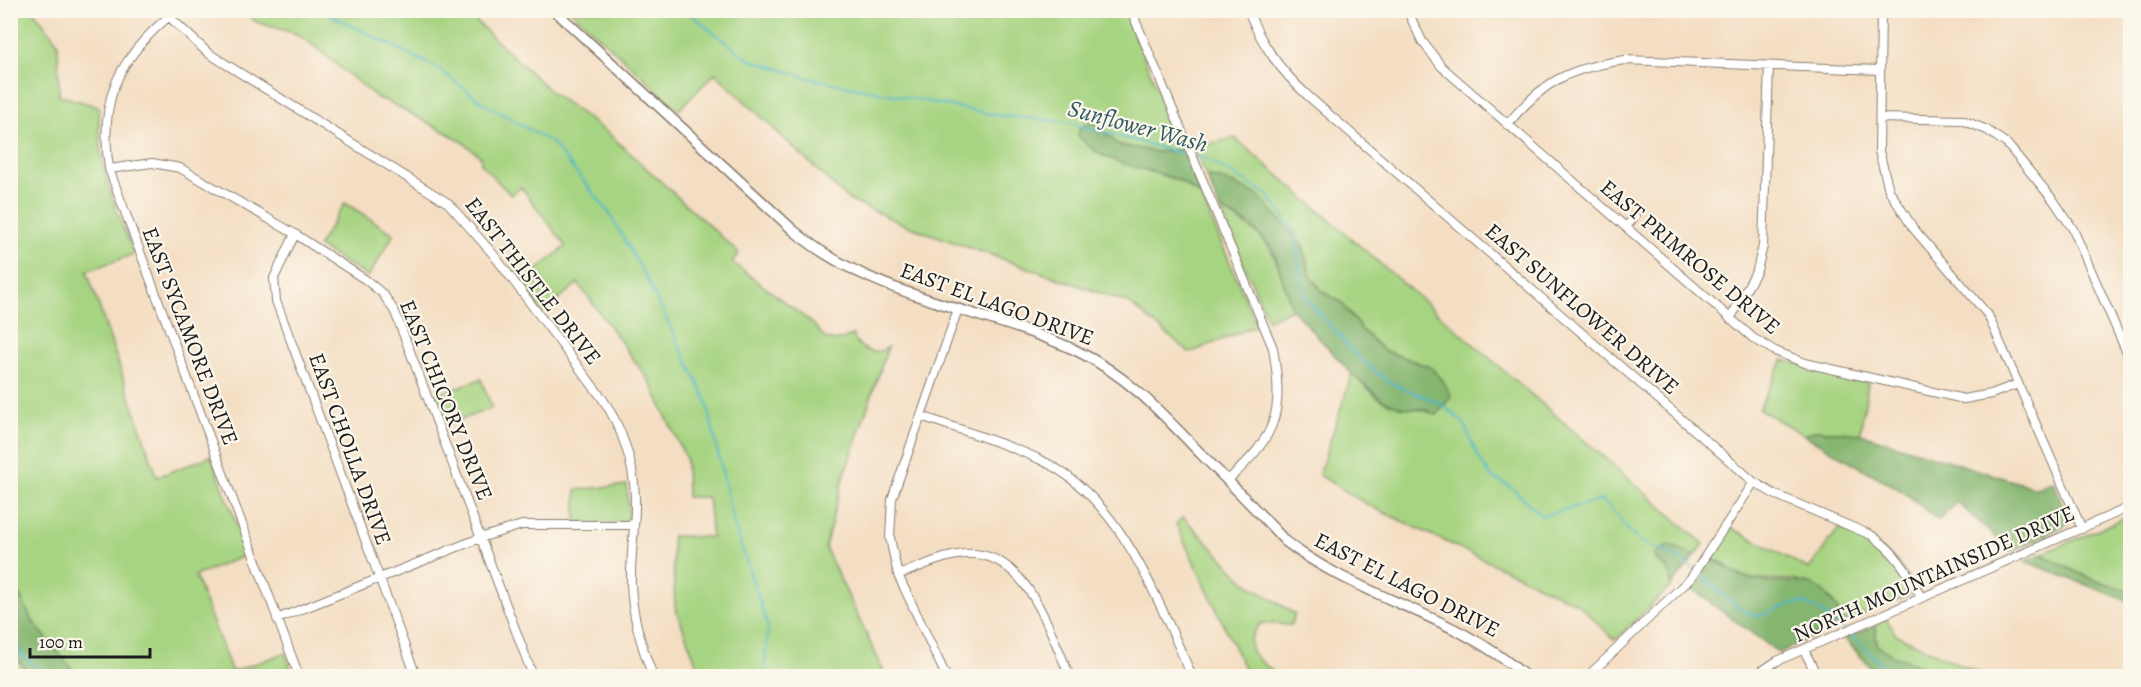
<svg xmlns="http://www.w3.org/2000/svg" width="2141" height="687" viewBox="0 0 2141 687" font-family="Alegreya,serif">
<rect width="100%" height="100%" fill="#fbf7ec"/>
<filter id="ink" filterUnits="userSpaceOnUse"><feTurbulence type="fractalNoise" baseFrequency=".0167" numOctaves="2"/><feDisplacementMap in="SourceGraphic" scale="12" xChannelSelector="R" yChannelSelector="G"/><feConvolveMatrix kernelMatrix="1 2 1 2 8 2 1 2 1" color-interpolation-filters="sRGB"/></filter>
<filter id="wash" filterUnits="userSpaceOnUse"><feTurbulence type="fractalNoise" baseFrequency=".008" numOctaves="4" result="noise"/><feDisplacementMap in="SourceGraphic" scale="24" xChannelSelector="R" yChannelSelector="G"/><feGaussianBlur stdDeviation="1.35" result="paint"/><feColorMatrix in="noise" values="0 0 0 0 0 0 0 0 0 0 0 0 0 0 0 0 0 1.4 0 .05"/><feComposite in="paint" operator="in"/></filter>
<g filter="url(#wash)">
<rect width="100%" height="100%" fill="#f4dec3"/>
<path fill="#a7d482" stroke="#62784f" stroke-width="1.5" d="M10 11H34L58 43 59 95 99 107C97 169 112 198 134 254L87 271 157 477 211 456 248 554 195 576 232 672 285 653 294 676H78C53 646 23 616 10 578Z
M242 11H465L550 91 609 134 739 253 732 262 812 323 826 339 836 341 853 335C859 350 873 357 888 347L843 479 825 547 886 676H701L675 607 672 536 712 537 708 497H687L686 459 650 382 578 283 543 312 521 283 566 246 521 187 511 195 481 164V157L460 140 385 100 379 99 310 43 297 34 256 22Z
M571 11H1125L1182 149 1157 152 1119 145 1093 123 1086 124 1079 130 1103 156 1179 181 1201 196 1257 325 1190 353 1129 303 910 227 849 200 715 73 679 110Z
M1235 138 1704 544 1695 556 1669 546 1656 560 1669 570 1671 586 1615 640 1578 604 1368 505 1319 475 1352 374C1362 383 1374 397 1386 402 1403 409 1420 407 1437 415L1430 367 1383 350 1362 330 1341 302 1322 291 1311 277 1302 244 1227 181 1206 176 1193 147Z
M345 203 394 234 368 277 318 246Z
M1220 209C1276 239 1274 252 1292 309L1268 320Z
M1783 360 1868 383 1860 434 1817 430 1804 435 1759 409Z
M481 379 492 408 444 426 433 396Z
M627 485 629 517 622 523 576 522V490Z
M2130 516V590C2099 586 2069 568 2041 554Z
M1183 517 1244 581 1295 614 1291 625 1261 623C1237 649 1258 659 1279 676H1248L1176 524Z
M1730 527 1809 569 1839 528C1866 539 1909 558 1911 592L1908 596 1844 622 1831 598 1795 580 1752 579 1736 574 1722 562 1709 559Z
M1886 618 1896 635 1985 676H1936C1918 660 1895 661 1877 645L1875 626Z
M10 654 33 676H11Z"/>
<path fill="#85b670" stroke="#506946" stroke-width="1.5" d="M1093 123 1119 145 1157 152 1182 149 1201 196C1194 191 1186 184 1178 180 1144 166 1102 166 1078 135L1079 130 1086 124Z
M1206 176 1227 181 1258 195 1302 244 1311 277 1322 291 1341 302 1362 330 1383 350 1430 367 1442 379 1451 396 1437 415 1424 409 1403 408 1384 401 1352 374 1292 309 1273 249 1250 225 1220 209Z
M1817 430 1861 434 2036 488 2054 481 2069 523 2012 552 1957 502 1939 520 1902 491 1804 435Z
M1669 545 1695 556 1671 586 1669 570 1656 560 1654 554Z
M2041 554C2069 568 2099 586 2130 590V602L2024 561Z
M1709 559C1726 563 1733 575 1750 579 1800 590 1814 564 1844 622L1779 653 1689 587Z
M11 578 33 622 78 676H33L11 654Z
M1875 626 1877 645C1895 661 1918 660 1936 676H1879L1844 638Z"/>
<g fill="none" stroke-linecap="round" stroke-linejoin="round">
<path stroke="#4cb6ca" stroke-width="2" d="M320 10 437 68 482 102 552 143 608 211 644 274 706 399 733 521 768 627 764 676
M685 10 748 59 808 78 996 115 1066 122 1188 155
M1194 156 1206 159 1267 194 1296 233 1300 277 1306 298 1358 357 1390 383 1440 403 1464 423 1476 453 1491 477 1511 487 1542 516 1601 500C1619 512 1622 527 1636 538 1657 553 1674 551 1694 569
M1699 572C1712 583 1744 620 1761 615 1773 612 1789 602 1801 603 1822 605 1878 660 1894 676
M10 634 22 655 48 676"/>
</g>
</g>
<g filter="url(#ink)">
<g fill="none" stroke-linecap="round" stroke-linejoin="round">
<defs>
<path id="minor" d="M162 10 208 53 448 203 493 254 602 398C621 426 634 462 635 497 636 525 630 555 631 583 632 616 641 646 653 676
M1131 10 1273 348C1284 414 1277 435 1228 480
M1248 10C1262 46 1280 70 1308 96L1754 482 1774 494 1871 535C1895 551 1908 572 1921 597
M1407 10 1422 41 1442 67 1753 338 1775 351 1805 363 1964 399 1991 394 2018 384
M1881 10 1879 151 1889 190 1913 228 1988 315 2082 529
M2128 10 2130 11
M167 18C116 62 99 101 109 169L299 676
M1880 118 1962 120 1987 130 2007 144 2054 201 2073 229 2130 360
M1507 125C1543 81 1569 68 1625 60L1879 70
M109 169 152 163 180 168 295 234 366 280 383 294 395 312 533 676
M1626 227 1635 216
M295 234 274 278 276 301 416 676
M1730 319 1757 270 1763 246 1769 66
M921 416C961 430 1003 442 1041 460 1122 499 1157 600 1192 676
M898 575C920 567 942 556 965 554 1028 550 1049 632 1070 676
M277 619 480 538 522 525H633
M1804 650 1817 676
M946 676 898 575 890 538 892 499 958 309
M1588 676 1691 578 1754 482
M1754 676 1777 661 2130 507"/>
<path id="tertiary" d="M554 10 793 230C871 298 983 308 1075 350 1126 374 1162 413 1200 453 1229 482 1258 511 1285 541 1358 598 1456 614 1525 676"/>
</defs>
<use href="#minor" stroke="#887d70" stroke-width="10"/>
<use href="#tertiary" stroke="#887d70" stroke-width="12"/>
<use href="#minor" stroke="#fff" stroke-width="8"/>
<use href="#tertiary" stroke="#fff" stroke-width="9"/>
</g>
</g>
<g text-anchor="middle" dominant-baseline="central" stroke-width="4.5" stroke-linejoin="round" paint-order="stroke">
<g font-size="22" fill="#1c1c1c" stroke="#fbf7ec">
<text transform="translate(1690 257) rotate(40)">EAST PRIMROSE DRIVE</text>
<text transform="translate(533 281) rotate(52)">EAST THISTLE DRIVE</text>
<text transform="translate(997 304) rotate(20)">EAST EL LAGO DRIVE</text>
<text transform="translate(1582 309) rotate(41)">EAST SUNFLOWER DRIVE</text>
<text transform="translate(190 336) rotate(69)">EAST SYCAMORE DRIVE</text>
<text transform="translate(446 400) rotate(68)">EAST CHICORY DRIVE</text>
<text transform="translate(350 449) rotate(70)">EAST CHOLLA DRIVE</text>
<text transform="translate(1934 574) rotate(-24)">NORTH MOUNTAINSIDE DRIVE</text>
<text transform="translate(1407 585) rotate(27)">EAST EL LAGO DRIVE</text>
</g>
<g font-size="24" font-style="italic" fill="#2f5a62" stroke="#fbf7ec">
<text transform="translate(1138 126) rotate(15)">Sunflower Wash</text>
</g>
</g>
<rect width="2141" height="687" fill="none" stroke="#fbf7ec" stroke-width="36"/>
<path d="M30 648v9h120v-9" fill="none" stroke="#1c1c1c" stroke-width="3"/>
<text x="39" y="648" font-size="18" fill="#1c1c1c" stroke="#fbf7ec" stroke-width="4.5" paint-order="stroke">100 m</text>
</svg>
